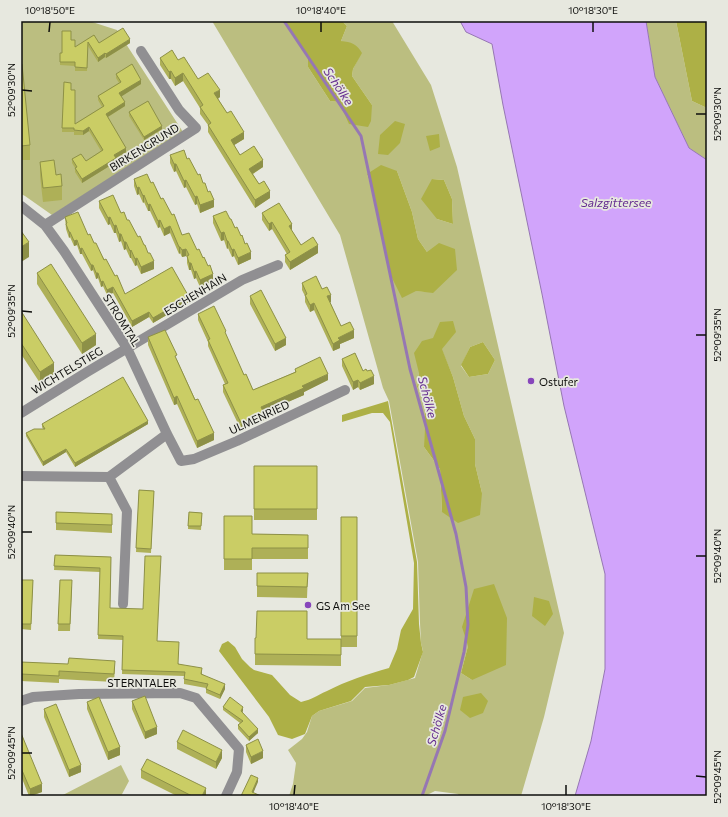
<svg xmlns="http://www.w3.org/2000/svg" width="728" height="817" viewBox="0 0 728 817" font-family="Commissioner,sans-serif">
<rect width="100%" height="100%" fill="#e7e8df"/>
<path fill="#bbbe80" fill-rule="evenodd" d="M21 21H89L117 30 183 132 52 215 25 196 21 194Z
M212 21H283L308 58V67L330 101 372 105 352 76 353 69 361 53 341 41 347 26 342 21H392L431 85 457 167 564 633 544 717 521 796H459L458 794 435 791 425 796H289L293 784 296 763 288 750 302 739 307 732 312 716 319 711 352 701 365 688 389 685 415 678 423 651 421 643 420 623 418 562 389 401 383 388 340 235ZM397 171 412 212 418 239 427 252 433 292 416 291 373 192 367 174ZM432 179 444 180 452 199 453 224 437 219ZM456 332 441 348 453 377 464 416 475 439V464L482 493 442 512 440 469 424 447 425 401 417 387 419 373ZM483 342 495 360 488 374 469 377 461 366 470 347ZM468 646 472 680 461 673Z
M646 21H676L692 101 707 108V160L689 148 655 77Z
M121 765 129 781 121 796H61Z"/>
<path fill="#adb046" d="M283 21H342L347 26 341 41C351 42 357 44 362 53L353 69 352 76 372 105 371 121 368 127 349 124 339 102 330 101 308 67V58Z
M676 21H707V108L692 101Z
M395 121 405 124 400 143 388 155 378 154 380 135Z
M439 134 440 147 430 151 426 136Z
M381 165 397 171 412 212 418 239 427 252 439 243 455 249 457 270 433 293 416 291 402 298 390 274 373 192 367 174Z
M432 179 444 180 452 199 453 224 437 219 421 199Z
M453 321 456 332 442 349 453 377 464 416 475 439V464L482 493 480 515 458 523 442 512 440 469 424 447 425 401 417 387 419 373 414 353 422 341 433 338 440 322Z
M483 342 495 360 488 374 469 377 461 365 470 347Z
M388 401 417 562 419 624 421 643 423 652 414 677 408 680 389 685 365 687 351 701 319 711 312 716 305 734 292 739 278 735 269 717 219 651 222 644 228 641 235 647 242 659 250 667 254 670 272 675 290 695 301 702C314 699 315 696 327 691 346 681 368 674 389 668L397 649 401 630 413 609 414 563 390 422 383 413H372L342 422V415Z
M494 584 507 618 506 665 472 680 461 673 468 646 462 627 474 589Z
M534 597 549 601 553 614 545 626 532 616Z
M481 693 488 701 483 713 470 718 460 710 463 697Z"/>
<path fill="#d1a4fb" stroke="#9677b3" d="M460 21H646L655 77 689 148 707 160V796H575L591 741 605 669V574L564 406 542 294 503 105 492 44 466 32Z"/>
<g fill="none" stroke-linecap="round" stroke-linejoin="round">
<path stroke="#9677b3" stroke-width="3" d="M284 21 361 136 410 369 456 534 466 587 468 625 464 652 445 731 422 796"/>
<path stroke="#908f92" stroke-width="10" d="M21 206 45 225 64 251 127 348 167 434 181 461 194 459 237 441 345 390
M45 225 196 128 179 110 141 51
M21 413 87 372 242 280 278 265
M21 476 109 477 167 434
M109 477 127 511 123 604
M21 701 33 697 79 694 180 693 196 698 239 749 237 772 226 796"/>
</g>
<path fill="#aeb057" d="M94 35 99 43H130L106 58 105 57 98 62 88 46 87 71H75V66L60 65V53H62L71 40 75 47Z
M160 58 178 60 198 79 220 97 218 99 244 139 234 145 240 155 263 167 253 174 259 184 270 198 255 208 208 132V125L200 114V108L183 81 175 86 171 79H169L160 65Z
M21 64 30 145V160H21Z
M116 74 141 84 121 96 125 106 108 117 126 152 116 158V162L82 183 75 172V168L72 163V159L86 161 101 151 89 131 83 135H74V132H62L64 82 71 90 75 124 102 107 98 100V96L119 83 116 78Z
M129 112 162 129 144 140 129 116Z
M170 155 187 159 214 207 200 213 197 204 195 205 186 187 184 188 176 171 174 172 170 163Z
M40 162 56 175 62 186V200L43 202 40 176Z
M134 179 151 183 172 215 182 235 213 281 200 287 196 278 194 279 191 270H189L187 263V257L186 256 182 257 180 253 179 254 170 233 164 236 160 227 158 228 150 211H148L144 202 143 203 139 194 137 195 134 186Z
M99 201 121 213 127 220 154 269 141 274 137 265 135 266 131 258H130L126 249 124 250 121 241 119 242 116 233H114L110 224 108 225 99 208Z
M262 213 292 231 301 245 318 253 290 270 285 262V255L287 254 272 229 269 231 262 220Z
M213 216 230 219 235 228 251 259 238 265 234 256 232 257 228 248 227 249 224 240 221 241 213 223Z
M65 217 88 235 94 243 115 276 125 294 189 302 153 323 149 317 132 327 113 293 107 295 103 286 101 287 98 278 96 279 93 270 91 271 82 254H80L77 245 74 246 70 237 69 238 66 229Z
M37 273 96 345 82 354 37 284Z
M302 283 322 289 331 302H330L341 326 354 338 340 344V348L333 351 314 310 310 312 305 302V296L302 290Z
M250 296 286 345 275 351 250 304Z
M21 311 54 374 40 383 21 354Z
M198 314 226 336 244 375 253 390 295 372V369L328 380 304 392V395L263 412 264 420 241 430 223 392V385L225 384 208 346V342L198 320Z
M148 337 177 360 214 440 197 448 177 404 174 405 148 345Z
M342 359 374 384 360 390 358 387 353 390 342 366Z
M42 424H148L75 467 66 452 43 466 26 436V433L43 429 42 427Z
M254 466H317V520H254Z
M139 490 154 491 151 553 136 552Z
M56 512 112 514V533L56 530Z
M189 512 202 513 201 530 188 529Z
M224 516 252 534 308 535V559H252V570H224Z
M341 517H357V647H341Z
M55 555 111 557 110 608 157 641 179 664 202 672V674L225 689 220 699 206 693V688L184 684V676L122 674 123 640 98 639 100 572 54 570Z
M257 573H308L307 598 257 597Z
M21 580H33L31 630 21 629Z
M60 580 72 587 70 631H58Z
M307 639H341V666L255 665V654Z
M21 662 115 668 114 682 59 679V683L21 681Z
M132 701 157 734 145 739 132 709Z
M87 702 120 755 108 760 87 709Z
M223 707 243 711 242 712 258 733 249 741 238 729V725L240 723 223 710Z
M44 709 81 772 69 777 44 717Z
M21 733 42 792 31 796H29L21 776Z
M177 742 222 758 216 769 177 749Z
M246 745 263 758 251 764 246 752Z
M141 770 206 796H177L141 778Z"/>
<path fill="#8d9047" d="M130 39V43L106 58V54Z
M105 53V57L98 62V58Z
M171 71V79H169V72Z
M183 73V81L175 86V78Z
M141 80V84L119 98V93Z
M220 90V97L214 101V93Z
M125 102V106L106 118V114Z
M162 126V129L144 140V137Z
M89 127V131L83 135V131Z
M244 132V139L231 147V140Z
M126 148V152L116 158V162L82 183V179L114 155Z
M263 160V167L249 176V169Z
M174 164H176V171L174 172Z
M186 180V187L184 188V181Z
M139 187V194L137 195V188Z
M270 191V198L255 208V200Z
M144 195V202L143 203V196Z
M197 196V204L195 205V197Z
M214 200V207L200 213V205Z
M150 204V211H148V205Z
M110 217V224L108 225V218Z
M160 220V227L158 228V221Z
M272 222V229L269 231V224Z
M292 224V231L289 226Z
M116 225V233H114V226Z
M170 226V233L164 236V229Z
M69 232H70V237L69 238Z
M224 232V240L221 241V233Z
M119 234H121V241L119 242Z
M77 240V245L74 246V241Z
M227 241H228V248L227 249Z
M29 242V257L21 262V247Z
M124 242H126V249L124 250Z
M318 245V253L290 270V262Z
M179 247H180V253L179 254Z
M82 248V254H80V249Z
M186 249V256L182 257V250Z
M234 249V256L232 257V250Z
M131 250V258H130V251Z
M251 252V259L238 265V258Z
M137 258V265L135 266V259Z
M154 261V269L141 274V267Z
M189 263H191V270H189Z
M91 265H93V270L91 271Z
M196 271V278L194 279V272Z
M96 273H98V278L96 279Z
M213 274V281L200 287V280Z
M103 281V286L101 287V282Z
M113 287V293L107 295V290Z
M331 295V302L327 304V296Z
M189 297V302L153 323V318Z
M314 303V310L310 312V305Z
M149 312V317L132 327V321Z
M354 330V338L340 344V348L333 351V344L338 338Z
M96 334V345L82 354V343Z
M286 338V345L275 351V344Z
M54 363V374L40 383V372Z
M328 374V380L304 392V395L261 414V407L302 386Z
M374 376V384L360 390V383Z
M358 380V387L353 390V382Z
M177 396V404L174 405V398Z
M264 413V420L241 430V423Z
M148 421V424L75 467V463Z
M214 433V440L197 448V441Z
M66 449V452L43 466V462Z
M225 684V689L220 699V695Z
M243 707V711L241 714V711Z
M157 727V734L145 739V732Z
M258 729V733L249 741V737Z
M120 747V755L108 760V752Z
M222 750V758L216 769V762Z
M263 751V758L251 764V757Z
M81 765V772L69 777V770Z
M258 778V782L252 796V792Z
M42 784V792L30 796V789Z
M206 788V796H202Z"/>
<path fill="#cacd65" stroke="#8d9047" d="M123 28 130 39 106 54 105 53 98 58 88 42 87 68 75 67V62H60V53H62V31H71V40H75V47L94 35 99 43Z
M172 50 178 60 184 57 198 79 208 73 220 90 214 93 227 113 231 111 244 132 231 140 240 155 254 146 263 160 249 169 259 184 264 181 270 191 255 200 208 125 211 123 200 107 203 105 183 73 175 78 171 71 169 72 160 58Z
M21 64H22L30 145 21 146Z
M132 64 141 80 119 93 125 102 106 114 126 148 114 155 116 158 82 179 75 168 77 167 72 159 81 154 86 161 103 150 89 127 83 131 74 130V128H62L64 82 71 83V90H75V124L104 106 98 96 121 82 116 74Z
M148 101 162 126 144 137 129 112Z
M184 150 187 159 189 158 198 175 200 174 203 183H205L208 192 210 191 214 200 200 205 197 196 195 197 186 180 184 181 176 164H174L170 155Z
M54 160 56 175 61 174 62 186 43 188 40 162Z
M147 174 151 183 153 182 161 199 163 198 172 215 174 214 182 235 189 233 197 250 199 249 203 258 204 257 208 266 210 265 213 274 200 280 196 271 194 272 191 263H189L187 256 189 255 186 249 182 250 180 247H179L170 226 164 229 160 220 158 221 150 204 148 205 144 195 143 196 139 187 137 188 134 179Z
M113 195 121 213 124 212 127 220H129L138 237 140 236 144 245H145L148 253H150L154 261 141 267 137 258 135 259 131 250 130 251 126 242H124L121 234H119L116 225 114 226 110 217 108 218 99 201Z
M279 203 292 224 289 226 301 245 313 237 318 245 290 262 285 255 290 252 272 222 269 224 262 213Z
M226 211 230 219H231L235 228 237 227 241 236 242 235 245 244 247 243 251 252 238 258 234 249 232 250 228 241H227L224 232 221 233 213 216Z
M78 212 88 235 90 234 94 243H96L104 260 106 259 115 276 117 275 125 294 172 267 189 297 153 318 149 312 132 321 113 287 107 290 103 281 101 282 98 273H96L93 265H91L82 248 80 249 77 240 74 241 70 232H69L66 224 67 223 65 217Z
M21 231 29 242 21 247Z
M51 264 96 334 82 343 37 273Z
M316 276 322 289 327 287 331 295 327 296 341 326 350 322 354 330 338 338 340 340 333 344 314 303 310 305 305 295 307 294 302 283Z
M261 290 286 338 275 344 250 296Z
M214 306 226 331 225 332 244 375 246 374 253 390 296 372 295 369 320 357 328 374 302 386 304 388 261 407 264 413 241 423 223 385 228 383 208 340 210 339 198 314Z
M21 311 54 363 40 372 21 343Z
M165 330 177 355 175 356 195 400 198 399 214 433 197 441 177 396 174 398 148 337Z
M355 353 363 371 366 369 367 371 371 370 374 376 360 383 358 380 353 382 342 359Z
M123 377 148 421 75 463 66 449 43 462 26 433 34 429H45L42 424Z
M254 466H317V509H254Z
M139 490 154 491 151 549 136 548Z
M56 512 112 514V525L56 523Z
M189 512 202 513 201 526H188Z
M224 516H252V534L308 535V548H252V559H224Z
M341 517H357V636H341Z
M55 555 111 557 110 608 143 609 145 556H161L157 641 179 642 178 664 202 668 201 674 225 684 220 695 206 689 208 684 184 679 185 672 122 670 123 636 98 635 100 568 54 566Z
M257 573H308L307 587 257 586Z
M21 580H33L31 624H21Z
M60 580H72L70 624H58Z
M257 611H307V639H341V655L255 654V638H256Z
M69 658 115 661 114 674 59 671V676L21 674V662L68 664Z
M145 696 157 727 145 732 132 701Z
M99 697 120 747 108 752 87 702Z
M230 697 243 707 241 711 258 729 249 737 238 725 243 721 223 707Z
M56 704 81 765 69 770 44 709Z
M183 730 222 750 216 762 177 742Z
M21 733 42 784 30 789 21 768Z
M258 739 263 751 251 757 246 745Z
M147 759 206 788 202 796H192L141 770Z
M251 775 258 778 252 792 261 796H241Z"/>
<path fill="none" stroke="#0e0e0c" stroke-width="1.5" d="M49 32 50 22M321 32V22M593 32V22M22 90 32 91M696 114H706M22 311 32 312M696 335H706M22 532H32M696 556H706M22 753H32M696 776 706 777M294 795 295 785M566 795V785"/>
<g fill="#8746bb" stroke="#e7e8df" stroke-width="1.5">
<circle cx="531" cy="381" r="4"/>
<circle cx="308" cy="605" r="4"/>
</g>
<g text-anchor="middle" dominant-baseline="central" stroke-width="3.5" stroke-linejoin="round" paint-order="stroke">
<g font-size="11" fill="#0e0e0c" stroke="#e7e8df">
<text transform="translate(144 147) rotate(-32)">BIRKENGRUND</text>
<text transform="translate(195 294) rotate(-31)">ESCHENHAIN</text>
<text transform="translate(122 320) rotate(58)">STROMTAL</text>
<text transform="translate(67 370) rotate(-31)">WICHTELSTIEG</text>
<text transform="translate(259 417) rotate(-25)">ULMENRIED</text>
<text x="142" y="682">STERNTALER</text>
</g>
<g font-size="11" fill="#0e0e0c" stroke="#e7e8df" text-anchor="start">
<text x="539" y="381">Ostufer</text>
<text x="316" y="605">GS Am See</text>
</g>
<g font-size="12" font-style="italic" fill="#652c8f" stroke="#e7e8df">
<text transform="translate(339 86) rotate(56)">Schölke</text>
<text x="616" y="202">Salzgittersee</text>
<text transform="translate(428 397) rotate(75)">Schölke</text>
<text transform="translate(436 725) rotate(-74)">Schölke</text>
</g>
</g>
<rect width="728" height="817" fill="none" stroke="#e7e8df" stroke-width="44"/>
<rect x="22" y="22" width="684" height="773" fill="none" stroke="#0e0e0c" stroke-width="1.5"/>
<g font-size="10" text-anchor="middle" fill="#0e0e0c">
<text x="50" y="14">10°18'50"E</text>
<text x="321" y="14">10°18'40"E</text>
<text x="593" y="14">10°18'30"E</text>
<text transform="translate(11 90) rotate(-90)" y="4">52°09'30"N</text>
<text transform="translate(717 114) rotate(-90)" y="4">52°09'30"N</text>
<text transform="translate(11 311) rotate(-90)" y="4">52°09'35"N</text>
<text transform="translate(717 335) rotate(-90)" y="4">52°09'35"N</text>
<text transform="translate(11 532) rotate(-90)" y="4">52°09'40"N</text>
<text transform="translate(717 556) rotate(-90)" y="4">52°09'40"N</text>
<text transform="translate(11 753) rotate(-90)" y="4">52°09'45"N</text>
<text transform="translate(717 777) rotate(-90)" y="4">52°09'45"N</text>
<text x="294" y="810">10°18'40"E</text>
<text x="566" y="810">10°18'30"E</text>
</g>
</svg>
